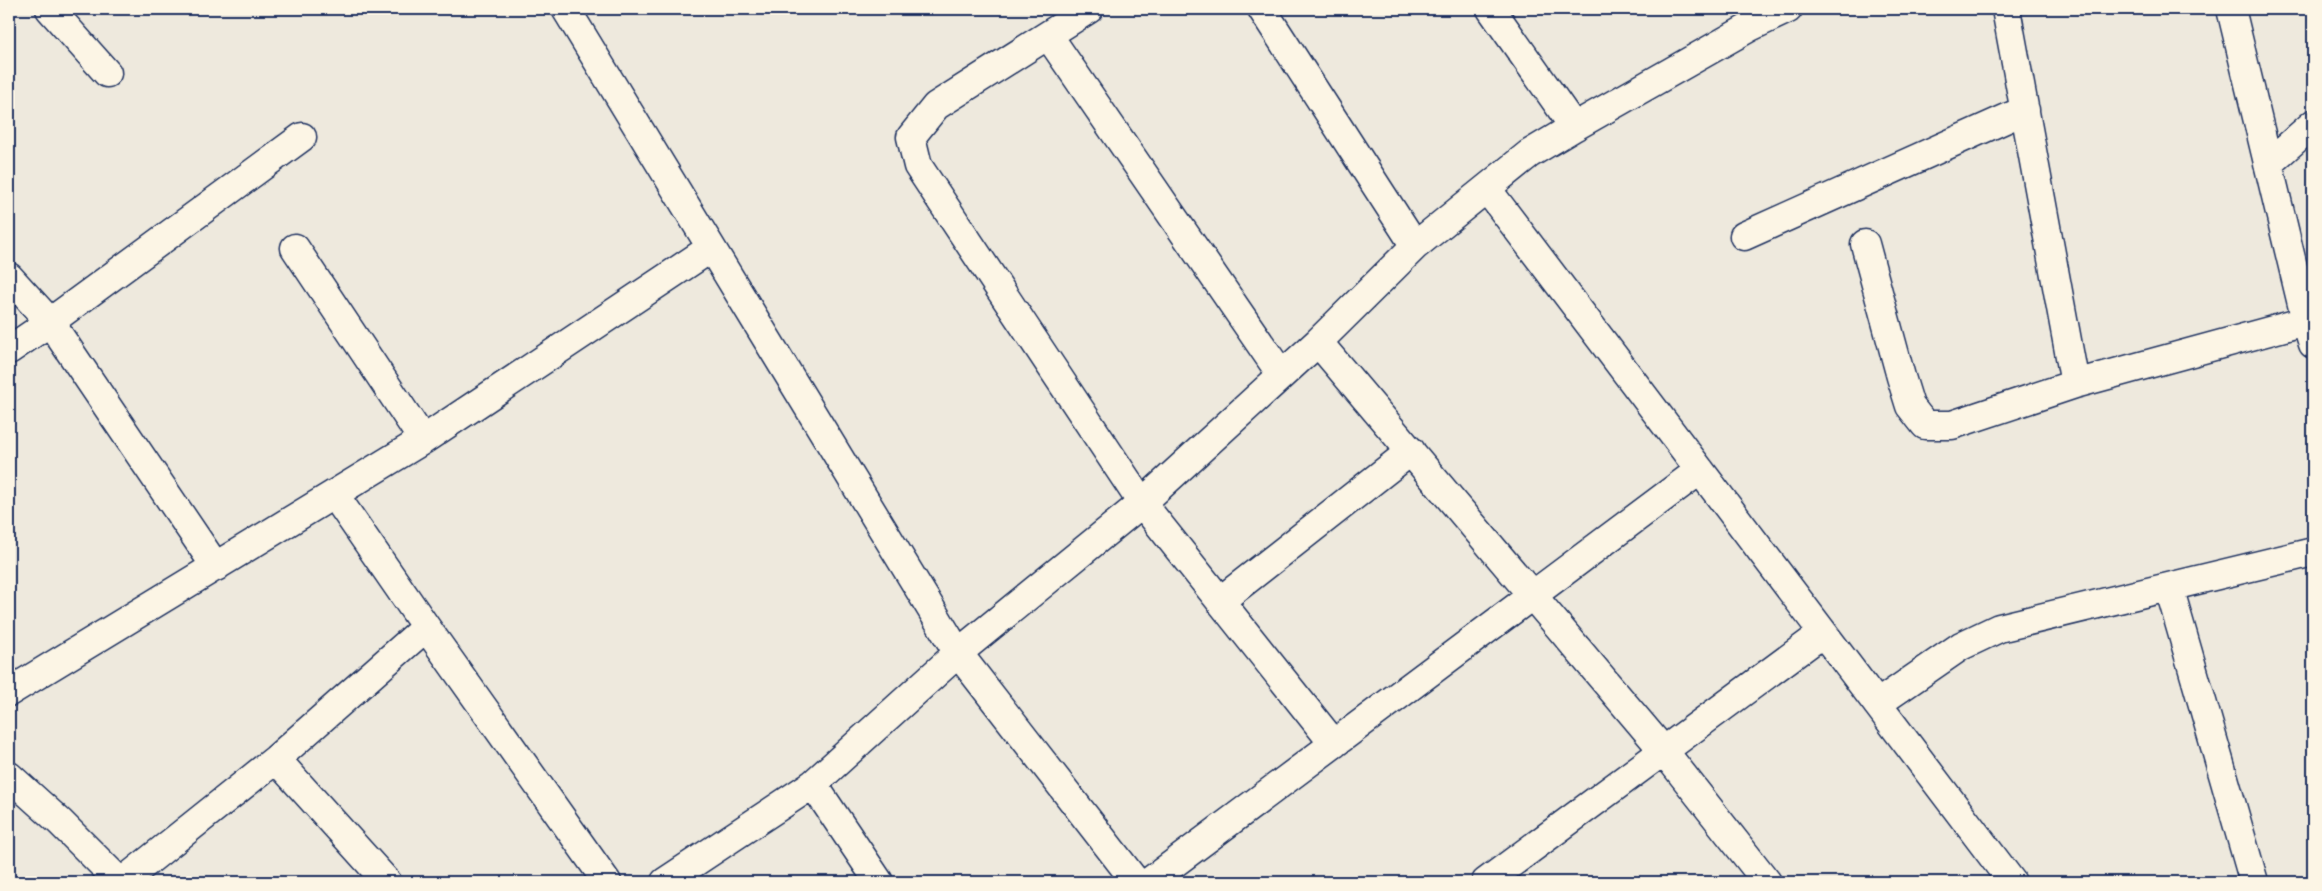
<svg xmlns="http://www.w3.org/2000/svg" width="2322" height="891" viewBox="0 0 2322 891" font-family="Dekko,sans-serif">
<rect width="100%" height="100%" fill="#eee9dd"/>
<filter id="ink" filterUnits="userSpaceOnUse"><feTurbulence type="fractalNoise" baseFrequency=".02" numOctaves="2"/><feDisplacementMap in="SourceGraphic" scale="10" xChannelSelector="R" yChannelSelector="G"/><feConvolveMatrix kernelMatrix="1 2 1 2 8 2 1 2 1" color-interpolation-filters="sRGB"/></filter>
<g filter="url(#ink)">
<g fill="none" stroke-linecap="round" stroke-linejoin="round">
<defs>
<path id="street" d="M50 9 107 73
M566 9 958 653 1136 882
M1089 9 936 106 911 137 918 166 1142 503 1334 744
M1262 9 1415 246
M1491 9 1574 127
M2006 9 2075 384
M2231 9 2306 321 2313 344
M1048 35 1281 374
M2268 164 2313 124
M1487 189 2012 882
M1744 236 2025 110
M1865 244 1901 377 1910 406 1925 425H1952L2075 384 2306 321
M295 248 423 440
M9 277 50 322 216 567
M1318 342 1663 750 1767 882
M9 350 50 322 302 137
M334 494 426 627 607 882
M2169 587 2254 882
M1220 601 1411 451
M9 692 423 440 711 248
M1877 704 1961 646 1999 628 2313 552
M276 759 387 882
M9 776 60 822 120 882
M813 784 879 882
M122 882 276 759 426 627
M665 882 813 784 958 653 1142 503 1318 342 1415 246 1529 154 1574 127 1750 27 1788 9
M1149 882 1700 470
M1486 882 1823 633"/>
</defs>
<use href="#street" stroke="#1b2f5e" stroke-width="31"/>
<use href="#street" stroke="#fcf5e5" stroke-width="28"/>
</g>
</g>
<rect width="2322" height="891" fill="none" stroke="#fcf5e5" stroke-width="30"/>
<rect x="15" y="15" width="2292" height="861" fill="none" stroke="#1b2f5e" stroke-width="2" filter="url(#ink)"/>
</svg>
